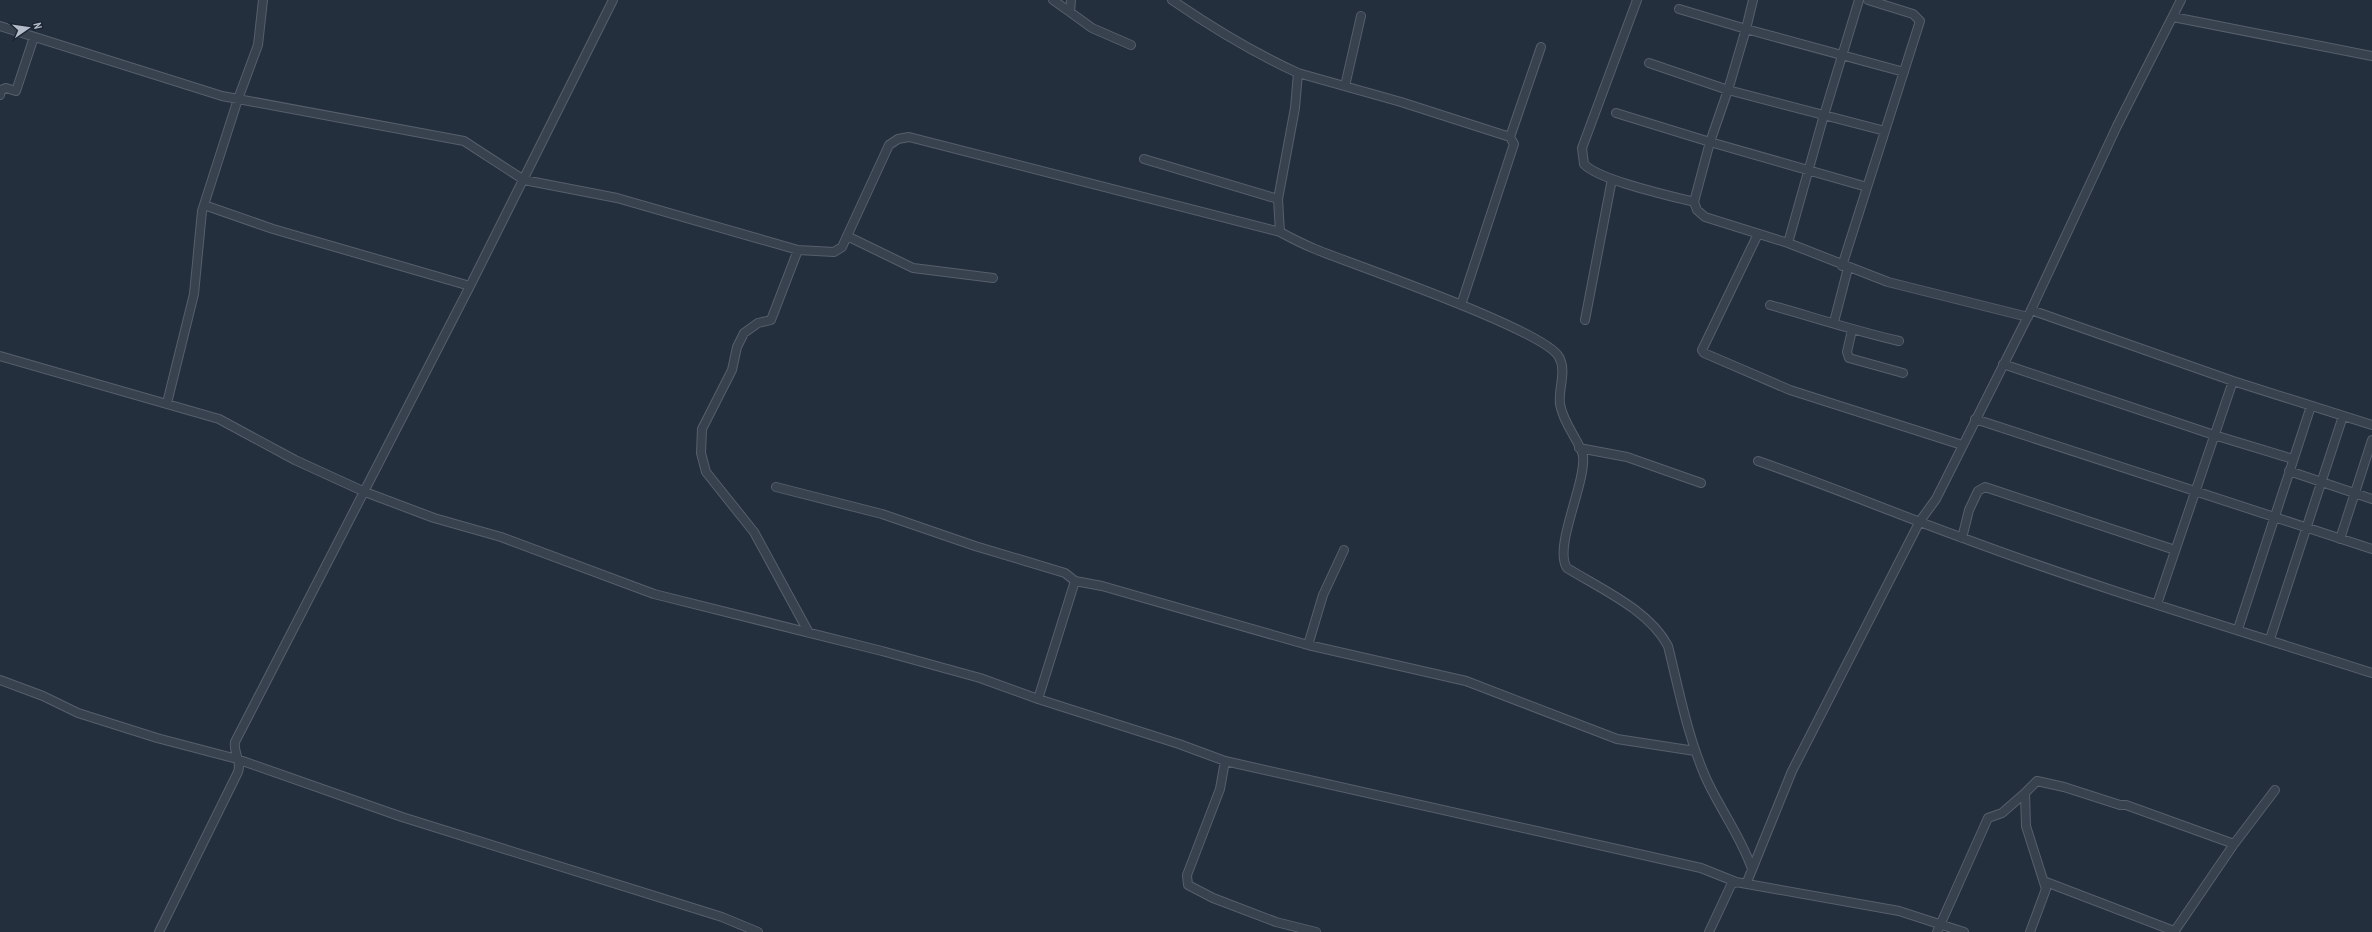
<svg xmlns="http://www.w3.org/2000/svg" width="2372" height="932" viewBox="0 0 2372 932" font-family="'PT Sans Narrow',sans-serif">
<rect width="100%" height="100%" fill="#242f3e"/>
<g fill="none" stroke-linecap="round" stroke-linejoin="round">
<defs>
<path id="street" d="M1053 0 1070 12 1071 0
M1172 0C1214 29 1252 52 1298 73L1295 108 1278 199 1280 232C1291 238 1303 244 1315 249 1354 265 1545 330 1559 357 1567 371 1558 389 1560 404 1563 424 1581 443 1583 456 1586 484 1553 547 1567 568 1601 589 1649 610 1668 646 1679 690 1687 734 1705 776 1719 808 1741 836 1752 869
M1637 0 1582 148 1584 164C1598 180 1671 196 1694 202
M1753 0 1746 29 1904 72
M1679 9 1746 29 1728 90 1885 131
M1070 12 1092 28 1131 45
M2173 17 2372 56
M0 26 222 96 464 141 524 180 617 198 798 250 834 252 842 247 889 145 898 139 909 137 1280 232
M1649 63 1728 90 1710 142 1867 187
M1298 73 1401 102 1510 137 1514 144 1461 305
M1345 86 1361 16
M0 95 1 90 6 88 16 91 34 37
M1616 113 1710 142 1694 202 1697 210 1705 217 1788 243 1888 282 2028 317
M1510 137 1541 47
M1144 159 1278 199
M204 205 273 229 470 286
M1758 234 1702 350 1704 353 1790 390 1962 445
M847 236 913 268 993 278
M1788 243 1824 115 1859 0
M798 250 771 320 758 323 744 333 737 347 732 370 702 429 701 453 706 472 754 532 809 633
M1842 266 1920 21 1913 14 1868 0
M1770 305C1813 317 1855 331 1899 341
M2031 310 2233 381 2372 425
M1585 320 1612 179
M1834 322 1848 268
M1852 330 1847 352 1849 358 1903 373
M0 356 219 419 295 460 365 492 434 518 501 537 654 594 882 651 980 678 1038 699 1179 744 1225 761 1701 868 1736 882 1899 911 1964 932
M2003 364 2214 435 2293 459
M167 403 194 294 202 211 238 99 258 45 263 0
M1975 419 2372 549
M1579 448 1627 457 1701 483
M1758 461C1827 485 1894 513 1963 538 2097 588 2235 629 2372 673
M2289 471 2372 499
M776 487 882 514 975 546 1065 573 1075 581 1038 699
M1962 538 1969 510 1978 491 1985 487 2175 550
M2340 539 2372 440
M1075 581 1102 586 1308 645 1466 681 1617 739 1695 751
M2157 604 2233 381
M2238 629 2311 406
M2270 639 2343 416
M1308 645 1323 595 1344 550
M0 680 43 696 78 713 157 738 237 759 402 817 722 917 758 932
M1225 761 1220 789 1187 875 1188 885 1213 898 1276 922 1316 932
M2025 793 2037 781 2064 787 2120 805H2126L2234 844
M1747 882 1792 771 1920 521 1936 499 2031 310 2117 126 2181 0
M2046 882 2174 931
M159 932 238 772C242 761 233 753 235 742L470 286 613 0
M1709 932 1731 885 1736 882
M1937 932 1988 818 2002 813 2025 793 2026 826 2046 889 2030 932
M2174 932 2234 844 2275 790"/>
</defs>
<use href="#street" stroke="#565f6c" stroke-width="10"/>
<use href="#street" stroke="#38414e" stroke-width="8"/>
</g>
<g transform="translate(28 28) rotate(77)" stroke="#1d2633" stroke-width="3" paint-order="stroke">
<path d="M0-3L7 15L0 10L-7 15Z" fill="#b4bcc9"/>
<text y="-6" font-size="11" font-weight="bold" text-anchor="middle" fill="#b4bcc9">N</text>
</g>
</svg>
